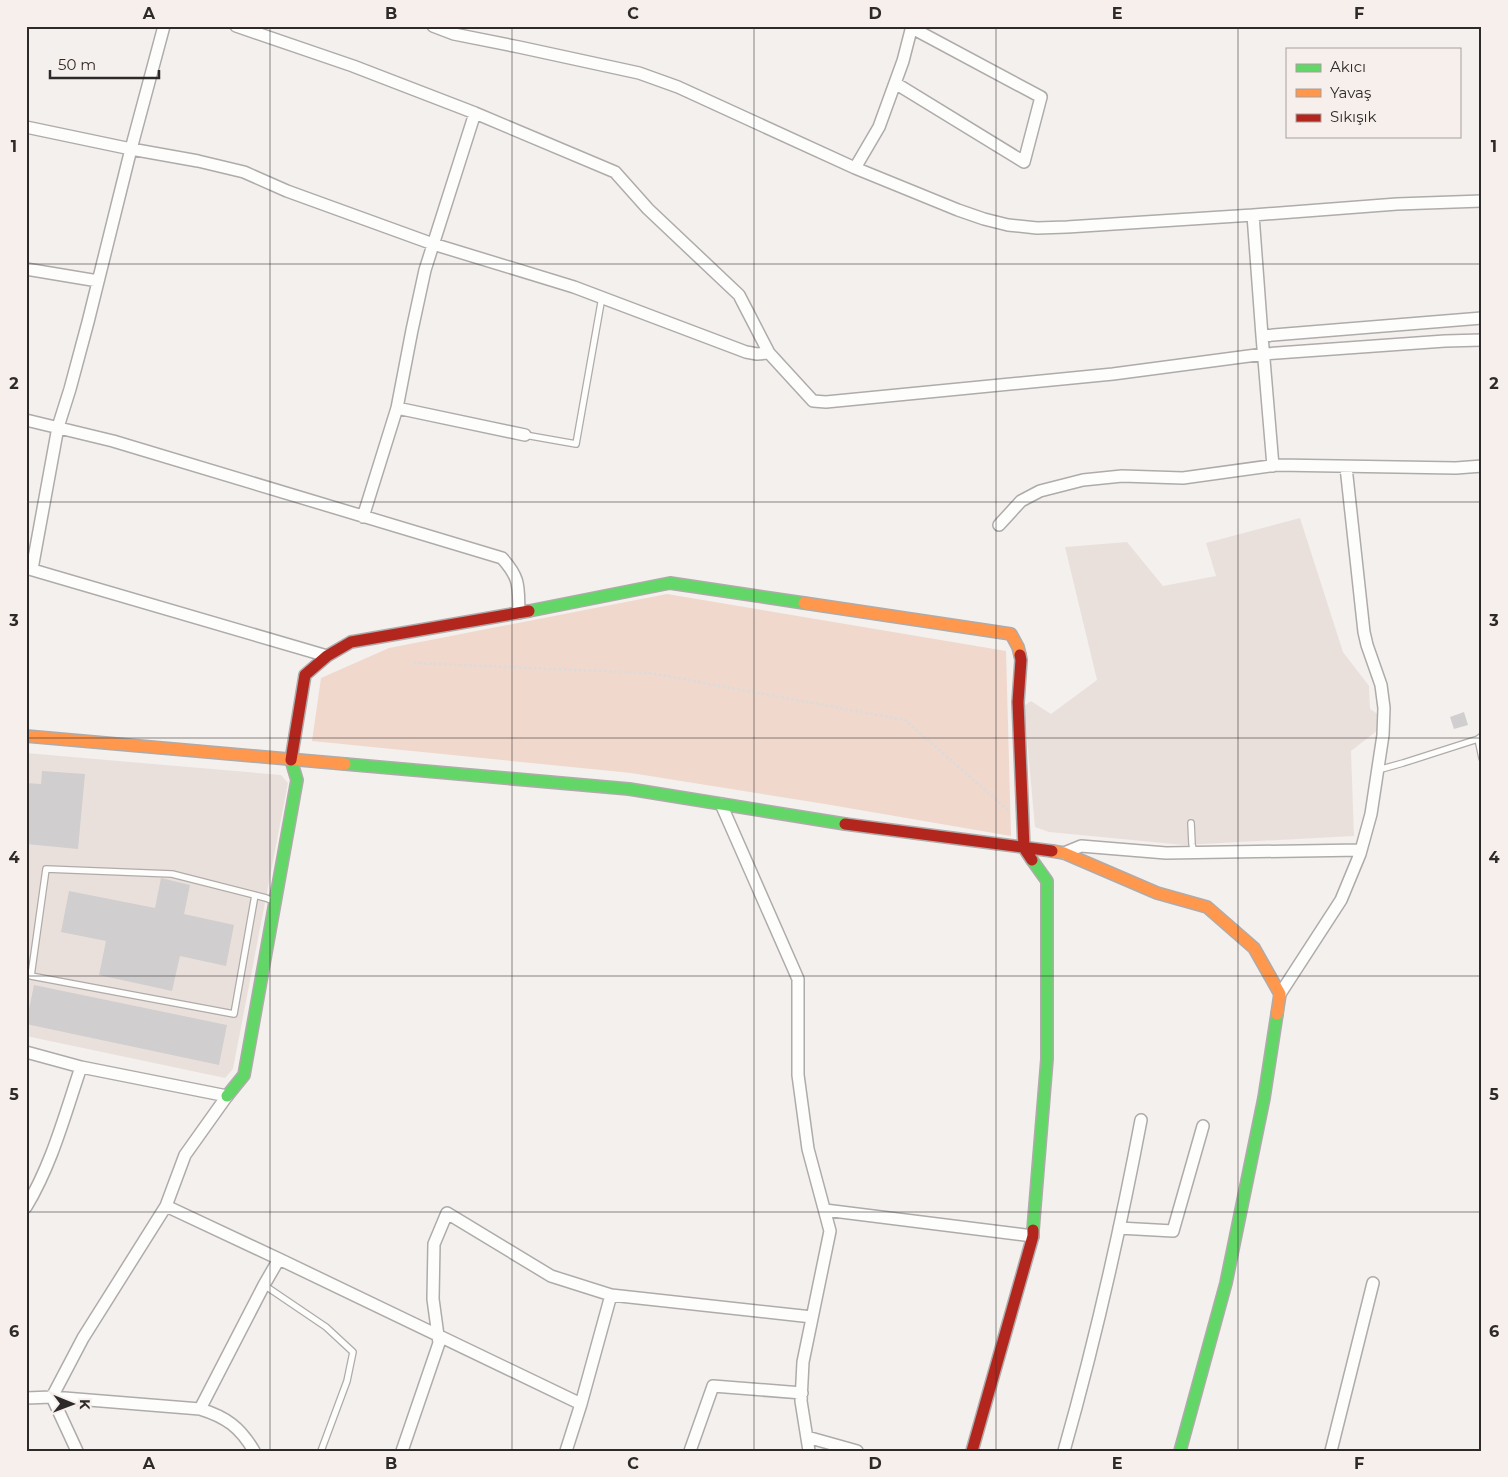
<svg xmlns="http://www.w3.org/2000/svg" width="1508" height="1477" viewBox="0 0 1508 1477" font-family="Montserrat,sans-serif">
<rect width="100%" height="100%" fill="#f4f0ee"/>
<path fill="#eae0db" d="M1300 518 1343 652 1369 686 1370 709 1379 715 1378 730 1351 751 1354 836 1184 845 1049 832 1035 827 1024 706 1031 701 1051 714 1097 680 1065 547 1127 542 1163 586 1216 576 1206 543Z
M26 753 281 775 288 783 233 1069 225 1078 26 1036Z"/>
<path fill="#f0d8cd" d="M667 594 1006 651 1011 836 825 804 631 773 312 741 321 678 389 648Z"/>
<path fill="#d0cecf" d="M1464 712 1468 725 1454 729 1450 717Z
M42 771 85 774 78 849 26 844V783L41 784Z
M161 878 190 885 184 914 234 925 226 966 180 956 172 991 99 975 106 941 61 932 69 891 155 908Z
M34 985 227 1025 219 1065 26 1024Z"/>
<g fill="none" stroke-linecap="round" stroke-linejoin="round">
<defs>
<path id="lane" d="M525 435 576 444 602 297
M1478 739 1482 758
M1378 770 1403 763 1478 739 1482 736
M1191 823 1192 844 1194 853
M255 895 234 1014 31 976 46 869 172 874 266 898 273 901
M264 1285 326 1327 353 1352 347 1381 321 1451"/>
<path id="street" d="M164 26 131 149 198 161 244 172 287 191 433 244 574 287 746 352 757 354 769 353
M236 26 353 66 475 113 615 172 648 209 739 295 769 353 813 401 826 402 1113 374 1264 354 1445 341 1482 340
M433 26 454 34 519 47 639 73 678 87 855 168 958 210 984 219 1008 225 1037 228 1067 227 1253 215 1397 204 1482 201
M895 83 1024 162 1041 97 912 28
M26 127 131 149 88 322 70 389 58 427 32 569
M855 168 879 127 903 61 912 26
M1253 215 1262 336
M26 269 98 281
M397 408 525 435
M26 420 113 441 502 558C521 579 518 587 519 613
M1273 466 1262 336 1482 318
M363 517 397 408 412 330 425 270 475 113
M999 525 1021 501 1040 491 1083 480 1122 476 1183 478 1277 465 1456 468 1482 466
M26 568 327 656
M721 804 798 979V1075L808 1149 830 1231 803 1362 801 1401 809 1451
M1064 853 1081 846 1166 853 1361 850
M1280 994 1341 900 1360 854 1371 814 1383 735 1384 708 1381 685 1367 645 1364 632 1346 467
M26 1052 81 1067 227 1096 185 1155 166 1206
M26 1207C52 1164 65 1114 81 1067
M825 1210 1033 1236
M1119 1228 1173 1231 1203 1126
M279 1259 581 1404
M26 1398 52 1397 200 1409C226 1417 240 1427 254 1451
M807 1437 857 1451
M77 1451 52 1397 83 1338 166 1206 279 1259 264 1285 200 1409
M402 1451 439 1343 433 1299 434 1244 447 1213 551 1276 611 1295 812 1317
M566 1451 581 1404 611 1295
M690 1451 713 1386 802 1393
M1064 1451C1095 1342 1120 1231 1141 1120
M1331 1451 1373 1283"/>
<path id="fast" d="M529 611 670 583 804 603
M345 764 629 789 845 824
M1032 860 1047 881V1059L1033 1230
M227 1096 244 1075 297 780 291 760
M1180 1451 1226 1283 1264 1098 1277 1014"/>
<path id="slow" d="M804 603 1011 634 1018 647 1020 655
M26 736 345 764
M1052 851 1064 853 1157 893 1207 907 1254 948 1280 994 1277 1014"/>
<path id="jam" d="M1020 655 1021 660 1018 702 1024 848 1032 860
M291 760 305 675 327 656 351 642 529 611
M845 824 1052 851
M972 1451 1033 1236V1230"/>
</defs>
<use href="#lane" stroke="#afabaa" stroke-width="8"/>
<use href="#street" stroke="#afabaa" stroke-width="14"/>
<use href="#fast" stroke="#afabaa" stroke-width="14"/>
<use href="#slow" stroke="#afabaa" stroke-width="14"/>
<use href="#jam" stroke="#afabaa" stroke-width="14"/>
<path stroke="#dcdbda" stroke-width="2.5" stroke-dasharray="2.5 2.5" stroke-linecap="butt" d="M414 663 650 673 905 720 1008 810"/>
<use href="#lane" stroke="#fdfdfc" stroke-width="5.5"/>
<use href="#street" stroke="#fdfdfc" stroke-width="11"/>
<use href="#fast" stroke="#63d668" stroke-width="11"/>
<use href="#slow" stroke="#ff974d" stroke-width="11"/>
<use href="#jam" stroke="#b3261e" stroke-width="11"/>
</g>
<path fill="none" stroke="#2d2a29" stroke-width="1" stroke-opacity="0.55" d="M270 26V1451M512 26V1451M754 26V1451M996 26V1451M1238 26V1451M26 264H1482M26 502H1482M26 738H1482M26 976H1482M26 1212H1482"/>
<rect width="1508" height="1477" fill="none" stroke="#f7efeb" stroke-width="55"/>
<rect x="1286" y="48" width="175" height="90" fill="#f7efeb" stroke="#a6a09d"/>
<rect x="1296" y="64" width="25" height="8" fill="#63d668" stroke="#a6a09d"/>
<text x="1330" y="72" font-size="15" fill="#2d2a29">Akıcı</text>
<rect x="1296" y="89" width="25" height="8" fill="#ff974d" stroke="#a6a09d"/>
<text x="1330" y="98" font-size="15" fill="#2d2a29">Yavaş</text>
<rect x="1296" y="114" width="25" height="8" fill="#b3261e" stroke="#a6a09d"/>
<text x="1330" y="122" font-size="15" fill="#2d2a29">Sıkışık</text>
<g transform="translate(72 1404) rotate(91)" stroke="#f7efeb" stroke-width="4" paint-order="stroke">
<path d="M0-4L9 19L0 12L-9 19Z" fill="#2d2a29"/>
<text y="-8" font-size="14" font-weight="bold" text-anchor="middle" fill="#2d2a29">K</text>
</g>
<path d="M50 70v8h109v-8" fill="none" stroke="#2d2a29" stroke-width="2.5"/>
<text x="58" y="70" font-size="15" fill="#2d2a29" stroke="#f7efeb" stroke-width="4" paint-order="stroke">50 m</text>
<rect x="28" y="28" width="1452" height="1422" fill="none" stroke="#2d2a29" stroke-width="2"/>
<g font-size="16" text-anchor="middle" font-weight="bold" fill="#2d2a29">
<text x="149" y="19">A</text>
<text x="391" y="19">B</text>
<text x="633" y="19">C</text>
<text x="875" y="19">D</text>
<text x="1117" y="19">E</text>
<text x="1359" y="19">F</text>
<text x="14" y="152">1</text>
<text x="1494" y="152">1</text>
<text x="14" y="389">2</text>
<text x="1494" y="389">2</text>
<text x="14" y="626">3</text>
<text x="1494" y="626">3</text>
<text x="14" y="863">4</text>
<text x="1494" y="863">4</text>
<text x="14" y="1100">5</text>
<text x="1494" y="1100">5</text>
<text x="14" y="1337">6</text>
<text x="1494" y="1337">6</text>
<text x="149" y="1469">A</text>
<text x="391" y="1469">B</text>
<text x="633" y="1469">C</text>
<text x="875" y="1469">D</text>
<text x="1117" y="1469">E</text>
<text x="1359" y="1469">F</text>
</g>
</svg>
